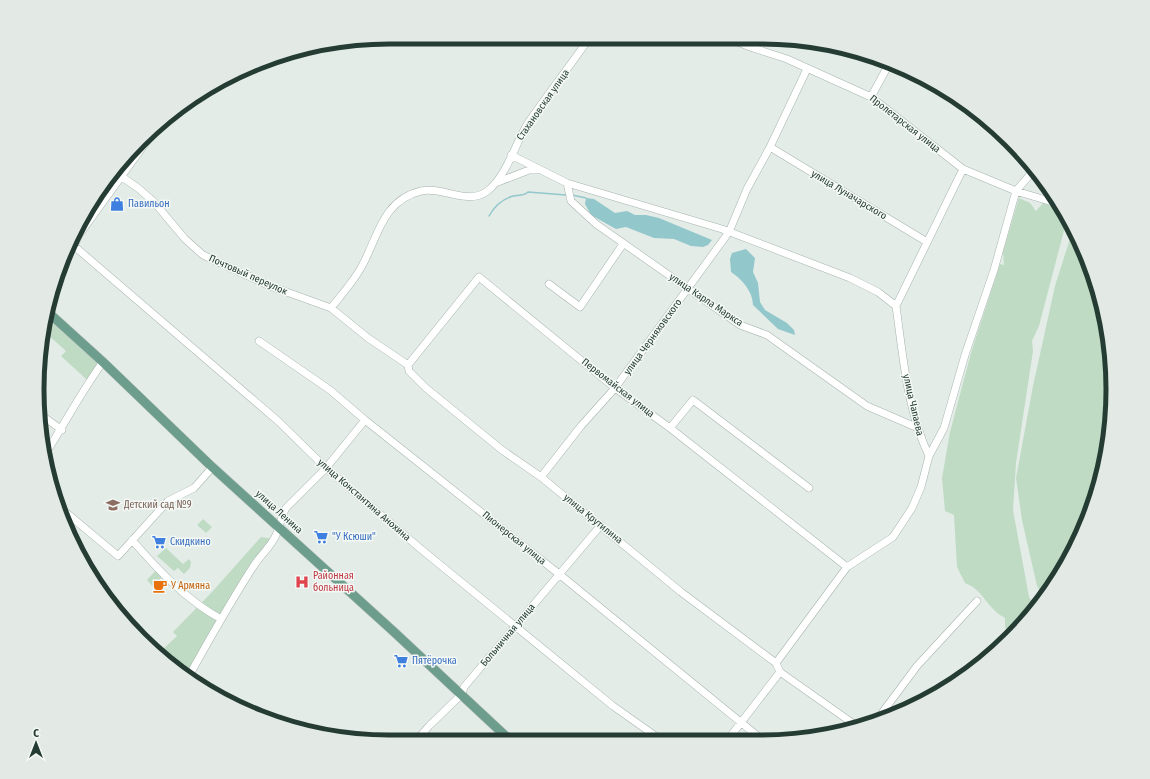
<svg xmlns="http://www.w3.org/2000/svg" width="1150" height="779" viewBox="0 0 1150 779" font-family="'Fira Sans Condensed',sans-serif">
<rect width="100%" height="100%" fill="#e4ece8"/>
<path fill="#bfdbc4" d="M106 182 109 184 94 205 93 204Z
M1019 198 1030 203 1036 211 1043 203 1062 210 1067 219 1039 326 1032 341 1033 351 1016 463 1013 510 1029 597 1035 608 1012 636 1005 627V618C986 608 984 590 965 583L957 567 954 515 945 511 942 478 950 432 971 353 1000 264 1004 265 1003 252Z
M1073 229C1121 320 1122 428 1087 523 1083 533 1076 543 1071 553 1063 568 1055 583 1044 597L1037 586 1022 520 1016 478 1033 386 1055 286Z
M50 314 103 362 91 379H86L61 356 66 351 46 333Z
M203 519 212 527 206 533 197 525Z
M261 537 274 539 190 674 165 657 161 651 177 636 173 632 212 592Z
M166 548 183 564 189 559 191 562 190 568 184 574 178 568 174 571 157 556Z
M156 570 163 576 153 587 147 580Z"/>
<path fill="#92c7cb" d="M586 198 594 199 615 213 627 211 635 215H646L659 218 712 240 708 245 703 247 691 246 674 239 654 238 626 227 616 229 591 215 585 204Z
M746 249 755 258 753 272 758 283 760 302 765 310 787 323 794 330 795 335 778 329 753 305C753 292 742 279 731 272L730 259 732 253Z"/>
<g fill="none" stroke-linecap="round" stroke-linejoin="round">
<path stroke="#92c7cb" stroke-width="1.5" d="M572 195 586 198
M489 216C494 207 503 199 513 196 519 195 524 196 528 192L566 195"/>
<defs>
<path id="minor" d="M726 37 750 47 787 59 871 97 963 169 1016 191 1059 204
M871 97 889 64
M770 147 927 242
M511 155 567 183 571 201 596 224 740 325 767 335 867 406 918 428
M122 177 138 188 154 202 185 239 203 255 270 286 331 308 368 338 408 365 409 371 426 388 502 450 541 477 681 592 776 663 780 672 858 727
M498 182 529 170H537
M567 183 722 229 850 278 878 292 896 306
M74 246 278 421 326 468 422 550 613 706 664 742
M62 261 74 246 79 235 150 137
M549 284 580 307 623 244
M896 306C903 356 907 410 929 456
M896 306 963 169
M331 308C342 294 355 280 363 264 378 236 383 200 421 191 441 186 467 205 486 192 506 178 515 144 528 123 548 94 570 66 590 37
M259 341 330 390 365 420 559 574 765 742
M408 365 479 277 615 388 670 428 847 567
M41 415 62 430
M670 428 693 400 809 488
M44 456C64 425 81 392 103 362
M541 477 581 426 615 388 729 232 747 189 770 147 807 69
M63 510 118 556 168 501 194 488 210 470V465
M132 540C158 570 186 600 221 619
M776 663 847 567 893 537 912 508 921 487 929 456 944 428 965 355 994 270 1016 191 1034 170
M190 674C211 637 232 599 255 564 261 555 269 548 274 539 280 529 280 518 286 508L326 468 365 420
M876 721 917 666 977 601
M415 742 429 726 462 694 464 687 601 525
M726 742 780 672"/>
<path id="major" d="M50 314 103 362 210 465 393 631 512 742"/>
</defs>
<use href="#minor" stroke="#a7b4ae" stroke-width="8"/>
<use href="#major" stroke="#c2c8c6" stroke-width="10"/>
<use href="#minor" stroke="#fff" stroke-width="7"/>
<use href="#major" stroke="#6d9d8d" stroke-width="9"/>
</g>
<defs>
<symbol id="shop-bare" viewBox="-9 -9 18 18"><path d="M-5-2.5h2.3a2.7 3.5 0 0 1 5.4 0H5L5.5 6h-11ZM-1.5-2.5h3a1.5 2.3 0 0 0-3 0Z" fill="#3f7fe0" stroke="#f4f9f6" stroke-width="2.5" paint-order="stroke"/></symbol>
<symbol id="school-bare" viewBox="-9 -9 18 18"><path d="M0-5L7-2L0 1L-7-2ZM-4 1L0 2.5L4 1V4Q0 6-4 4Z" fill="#8d6e63" stroke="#f4f9f6" stroke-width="2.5" paint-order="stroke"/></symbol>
<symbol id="supermarket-bare" viewBox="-9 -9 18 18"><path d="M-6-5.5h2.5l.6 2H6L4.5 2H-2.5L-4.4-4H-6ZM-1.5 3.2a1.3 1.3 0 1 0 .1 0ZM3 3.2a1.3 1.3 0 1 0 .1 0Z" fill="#3f7fe0" stroke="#f4f9f6" stroke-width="2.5" paint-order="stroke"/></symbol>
<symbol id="hospital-bare" viewBox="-9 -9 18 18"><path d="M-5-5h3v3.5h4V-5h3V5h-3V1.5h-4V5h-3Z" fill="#e0444e" stroke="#f4f9f6" stroke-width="2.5" paint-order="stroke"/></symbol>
<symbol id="cafe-bare" viewBox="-9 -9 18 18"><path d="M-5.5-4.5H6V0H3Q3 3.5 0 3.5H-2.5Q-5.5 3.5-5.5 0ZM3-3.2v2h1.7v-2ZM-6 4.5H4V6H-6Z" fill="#e8710a" stroke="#f4f9f6" stroke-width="2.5" paint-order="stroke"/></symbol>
</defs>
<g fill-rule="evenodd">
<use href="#shop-bare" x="107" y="194" width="20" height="20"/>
<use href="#school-bare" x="103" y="495" width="20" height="20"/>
<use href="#supermarket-bare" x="311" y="527" width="20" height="20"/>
<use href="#supermarket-bare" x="149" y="532" width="20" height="20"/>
<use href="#hospital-bare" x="292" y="572" width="20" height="20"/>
<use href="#cafe-bare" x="150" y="576" width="20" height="20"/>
<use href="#supermarket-bare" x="391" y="651" width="20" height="20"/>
</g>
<g text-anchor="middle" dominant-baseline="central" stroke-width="3" stroke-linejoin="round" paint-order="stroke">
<g font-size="10" fill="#253c34" stroke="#f4f9f6">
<text transform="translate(543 105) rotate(-55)">Стахановская улица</text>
<text transform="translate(905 124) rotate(38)">Пролетарская улица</text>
<text transform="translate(849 195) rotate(31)">улица Луначарского</text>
<text transform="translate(248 275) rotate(24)">Почтовый переулок</text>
<text transform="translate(706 300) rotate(34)">улица Карла Маркса</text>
<text transform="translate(653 337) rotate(-54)">улица Черняховского</text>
<text transform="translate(618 388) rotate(38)">Первомайская улица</text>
<text transform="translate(913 405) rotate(77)">улица Чапаева</text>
<text transform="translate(364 500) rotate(41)">улица Константина Анохина</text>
<text transform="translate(279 512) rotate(42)">улица Ленина</text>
<text transform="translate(593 519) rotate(39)">улица Крутилина</text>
<text transform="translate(514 538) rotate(39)">Пионерская улица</text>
<text transform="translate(508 635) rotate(-50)">Больничная улица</text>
</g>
<g font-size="10" fill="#366cbe" stroke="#f4f9f6" text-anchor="start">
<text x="128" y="204">Павильон</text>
<text x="332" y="537">"У Ксюши"</text>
<text x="170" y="542">Скидкино</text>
<text x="412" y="661">Пятёрочка</text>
</g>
<g font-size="10" fill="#785e54" stroke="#f4f9f6" text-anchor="start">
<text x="124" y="505">Детский сад №9</text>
</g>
<g font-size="10" fill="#be3a42" stroke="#f4f9f6" text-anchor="start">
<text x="313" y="576">Районная<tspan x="313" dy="12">больница</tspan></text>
</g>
<g font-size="10" fill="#c56008" stroke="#f4f9f6" text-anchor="start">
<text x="171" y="586">У Армяна</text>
</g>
</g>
<path d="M0 0H1150V779H0ZM389 44H761A345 345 0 0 1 1106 389V390A345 345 0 0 1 761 735H389A345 345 0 0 1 44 390V389A345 345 0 0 1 389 44Z" fill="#e3eae6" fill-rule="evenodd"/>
<path fill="none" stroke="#253c34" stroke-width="5" d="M389 44H761A345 345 0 0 1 1106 389V390A345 345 0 0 1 761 735H389A345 345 0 0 1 44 390V389A345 345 0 0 1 389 44Z"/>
<g transform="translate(36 743)" stroke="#f4f9f6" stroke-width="3" paint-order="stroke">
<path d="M0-3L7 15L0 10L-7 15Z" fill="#253c34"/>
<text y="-6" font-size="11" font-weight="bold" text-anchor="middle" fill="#253c34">С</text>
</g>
</svg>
